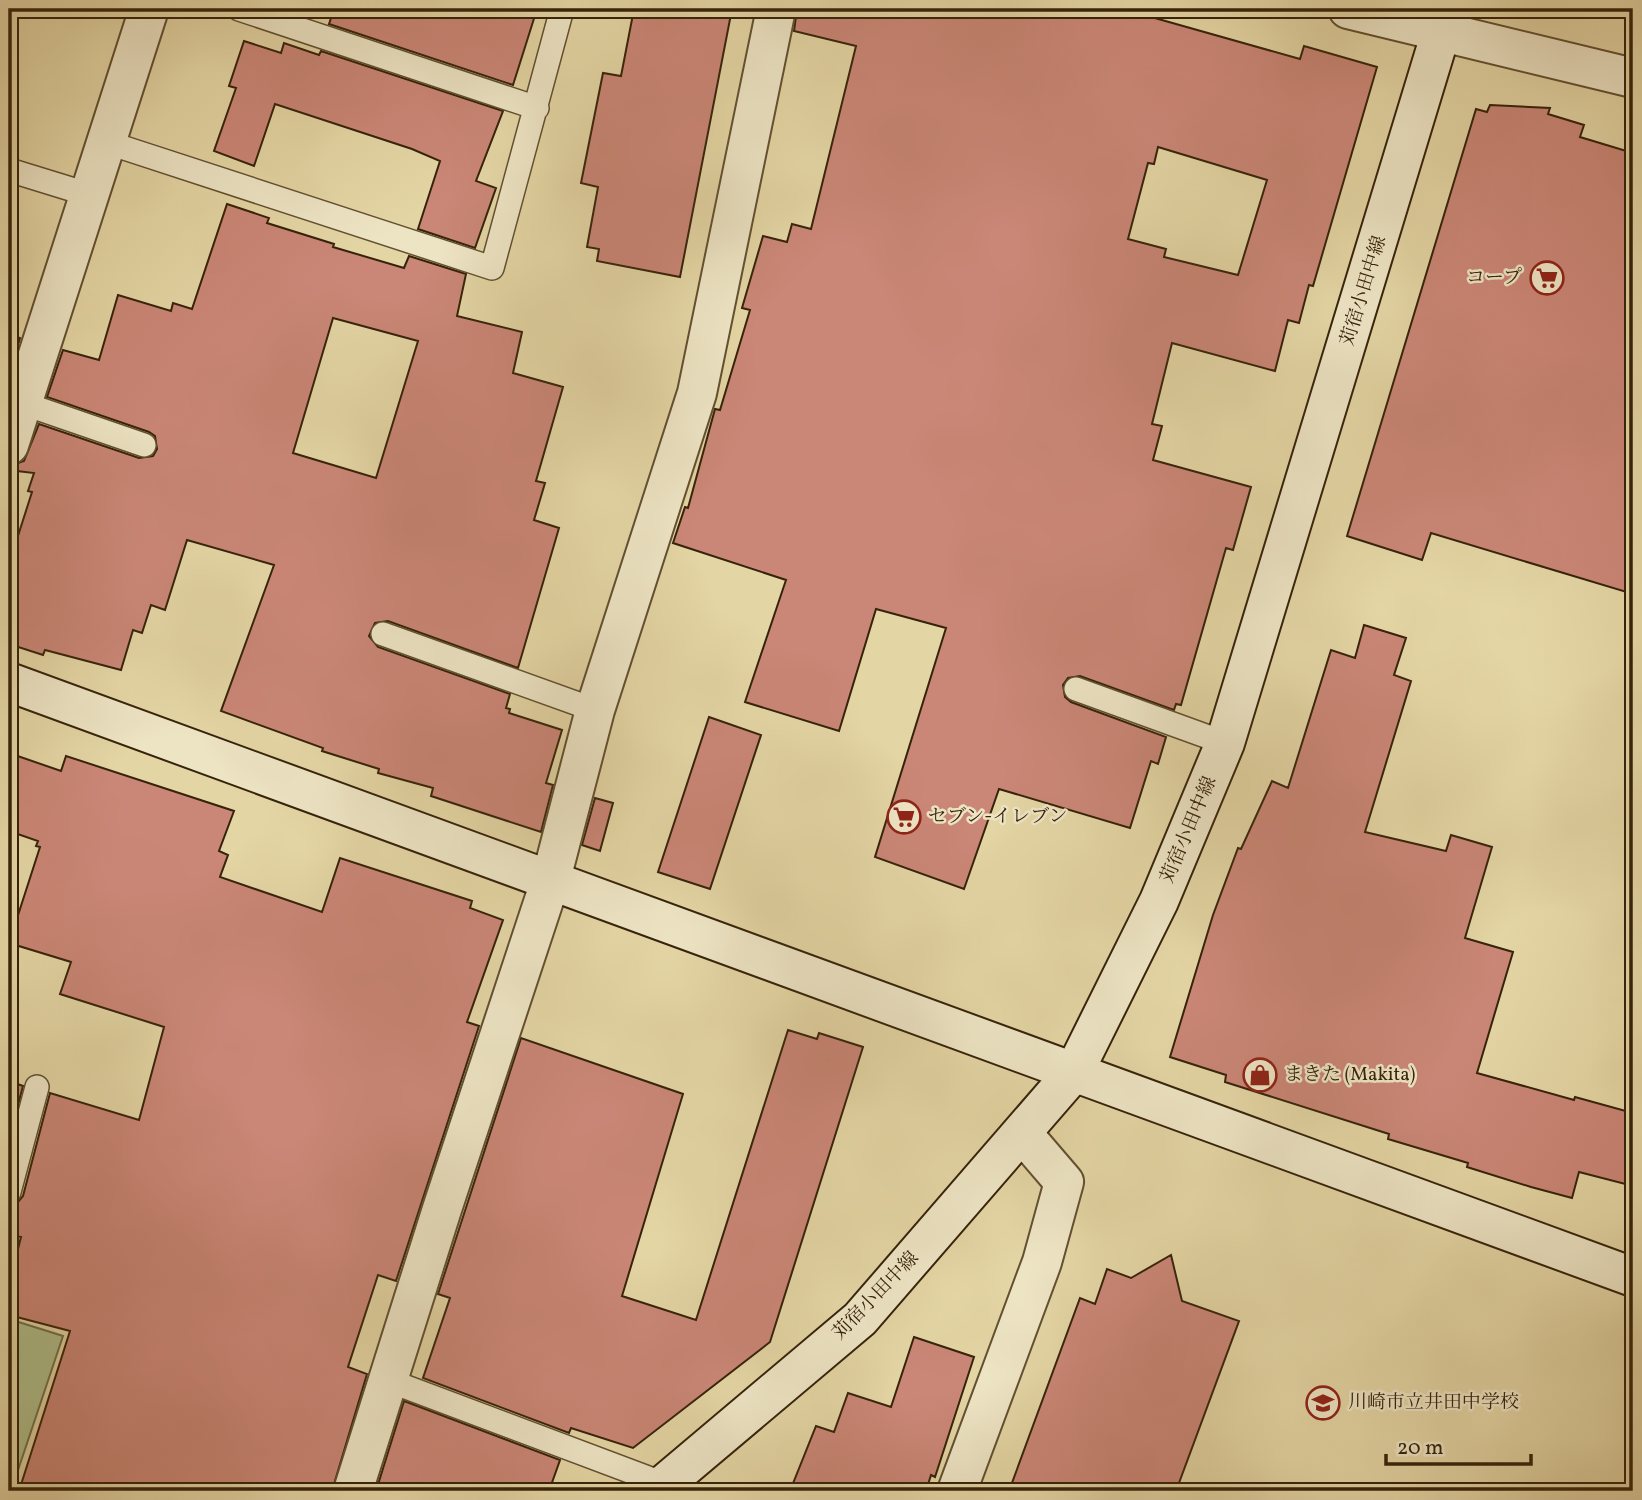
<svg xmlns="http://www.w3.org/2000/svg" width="1642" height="1500" viewBox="0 0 1642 1500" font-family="Vollkorn,'Noto Serif JP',serif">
<rect width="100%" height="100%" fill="#e4d5a4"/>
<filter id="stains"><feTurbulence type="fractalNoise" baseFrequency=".00286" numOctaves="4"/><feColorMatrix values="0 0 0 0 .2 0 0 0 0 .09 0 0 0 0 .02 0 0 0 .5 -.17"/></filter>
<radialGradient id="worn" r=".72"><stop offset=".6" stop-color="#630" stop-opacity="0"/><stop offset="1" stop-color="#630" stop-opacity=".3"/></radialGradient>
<path fill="#afbe8a" stroke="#72704a" stroke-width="2" d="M9 1319 63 1336 11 1491H9Z"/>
<path fill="#ca8676" stroke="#36230b" stroke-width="2" fill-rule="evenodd" d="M334 9H537L513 85 329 24Z
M634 9H732L680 277 597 261 599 249 587 247 598 187 581 183 603 73 621 76Z
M797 9H1123L1300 59 1304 46 1377 67 1313 286 1309 285 1299 323 1288 320 1275 371 1172 343 1152 424 1162 426 1153 460 1251 487 1233 550 1226 548 1181 705 1176 704 1174 710 1080 676 1068 678 1063 685 1065 697 1071 702 1166 737 1158 764 1151 761 1130 828 999 789 964 889 875 857 946 628 876 609 839 731 745 702 786 580 673 543 685 507 688 508 715 409 720 410 750 310 742 308 763 236 787 242 792 224 811 229 856 46 794 31ZM1158 147 1267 180 1238 275 1164 257 1166 249 1128 239 1148 163 1154 164Z
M244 41 281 53 284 43 319 55 321 51 503 111 476 181 496 188 475 248 418 229 440 161 412 149 275 104 254 166 214 151 236 88 229 86Z
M1490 105 1550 108 1548 114 1584 125 1580 137 1633 153V594L1431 533 1422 560 1347 536 1476 109 1487 112Z
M227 204 269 218 267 223 334 244 333 247 404 268 409 256 466 274 457 316 522 332 513 373 563 387 536 481 545 483 534 520 559 528 518 668 388 621 375 623 369 636 378 647 510 694 506 708 510 709 509 713 562 730 546 783 553 785 541 832 431 796 433 788 378 773 379 769 322 751 323 748 221 711 274 565 187 540 165 610 151 605 142 633 133 630 121 670 45 650 43 655 9 644V564L32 492 28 491 34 473 9 470V466L24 461 39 424 139 458 153 456 157 449 155 436 149 432 47 397 63 350 99 360 118 295 171 311 173 303 192 309ZM333 318 418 341 376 478 293 453Z
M9 334 20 338 9 374Z
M1364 625 1406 638 1394 675 1411 681 1365 832 1446 851 1451 835 1492 847 1465 938 1513 952 1477 1073 1574 1100 1575 1097 1633 1113V1186L1579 1172 1572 1198 1531 1187 1467 1167 1468 1163 1388 1139 1389 1134 1225 1082 1226 1075 1170 1057 1213 915 1238 848 1241 849 1272 781 1288 788 1331 650 1355 658Z
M709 717 761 735 710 889 658 872Z
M9 753 61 771 66 756 234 811 219 851 228 855 220 877 322 912 340 858 472 901 470 908 503 920 467 1022 479 1026 396 1281 378 1275 348 1367 367 1374 332 1491H19L70 1331 9 1315V1285L21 1237 9 1235V1206L18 1202 23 1196 50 1093 139 1120 164 1027 60 994 71 962 9 943 40 847 36 846 38 841 9 831Z
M595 798 613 803 600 851 582 845Z
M788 1030 817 1039 819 1033 863 1047 770 1342 633 1448 571 1428 569 1433 423 1378 450 1298 438 1294 521 1038 683 1094 622 1296 696 1320Z
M9 1081 23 1086 9 1139Z
M1171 1255 1182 1301 1239 1321 1176 1491H1009L1080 1298 1095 1304 1107 1269 1131 1278Z
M914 1337 974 1357 935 1477 931 1475 926 1491H790L816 1426 834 1432 848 1393 891 1407Z
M404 1401 560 1460 549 1491H376Z"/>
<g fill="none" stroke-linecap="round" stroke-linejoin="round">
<defs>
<path id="lane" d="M239 9 537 108
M106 142 492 268 562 9
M9 170 87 194
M22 403 144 445
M383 634 595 710
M1076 689 1225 743
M9 1192 37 1087
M390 1381 672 1487"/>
<path id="street" d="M1348 9 1633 78
M9 445 149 9
M353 1491 442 1209 551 879 595 710 697 393 776 9
M957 1491 1042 1262 1064 1182 1022 1133"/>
<path id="secondary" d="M9 682 1633 1277
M656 1491 860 1319 1074 1072 1159 901 1225 743 1448 9"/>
</defs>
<use href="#lane" stroke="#625031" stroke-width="26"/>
<use href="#street" stroke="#625031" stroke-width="42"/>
<use href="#secondary" stroke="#36230b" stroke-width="42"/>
<use href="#lane" stroke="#ede4c4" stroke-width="23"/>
<use href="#street" stroke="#ede4c4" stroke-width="38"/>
<use href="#secondary" stroke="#ede4c4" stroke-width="38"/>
</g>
<defs>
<symbol id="supermarket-ring" viewBox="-11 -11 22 22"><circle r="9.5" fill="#ede4c4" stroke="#8f2418" stroke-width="1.5"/><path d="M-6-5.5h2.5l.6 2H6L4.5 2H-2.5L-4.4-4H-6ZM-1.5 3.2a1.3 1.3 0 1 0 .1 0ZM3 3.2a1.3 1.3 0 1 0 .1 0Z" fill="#8f2418"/></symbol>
<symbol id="shop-ring" viewBox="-11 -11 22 22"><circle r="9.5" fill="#ede4c4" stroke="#8f2418" stroke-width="1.5"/><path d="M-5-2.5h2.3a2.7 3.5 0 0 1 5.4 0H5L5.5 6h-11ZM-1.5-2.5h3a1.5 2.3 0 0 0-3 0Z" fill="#8f2418"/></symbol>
<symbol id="school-ring" viewBox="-11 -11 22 22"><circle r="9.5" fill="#ede4c4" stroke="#8f2418" stroke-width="1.5"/><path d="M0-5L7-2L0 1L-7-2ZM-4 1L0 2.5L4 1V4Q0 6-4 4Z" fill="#8f2418"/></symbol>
</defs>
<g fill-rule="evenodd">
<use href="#supermarket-ring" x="1528" y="259" width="38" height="38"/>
<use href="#supermarket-ring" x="885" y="798" width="38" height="38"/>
<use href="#shop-ring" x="1241" y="1056" width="38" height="38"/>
<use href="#school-ring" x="1304" y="1384" width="38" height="38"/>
</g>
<g text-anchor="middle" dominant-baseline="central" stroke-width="5" stroke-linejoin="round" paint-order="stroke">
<g font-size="19" fill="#36230b" stroke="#ede4c4" text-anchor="start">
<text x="1522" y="278" text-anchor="end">コープ</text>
<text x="928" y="817">セブン-イレブン</text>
<text x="1284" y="1075">まきた (Makita)</text>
<text x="1348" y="1403">川崎市立井田中学校</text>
</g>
<g font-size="19" fill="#36230b" stroke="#ede4c4">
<text transform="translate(1364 291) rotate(-73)">苅宿小田中線</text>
<text transform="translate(1189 830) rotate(-67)">苅宿小田中線</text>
<text transform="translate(876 1296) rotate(-46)">苅宿小田中線</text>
</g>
</g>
<rect width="1642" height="1500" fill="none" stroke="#e4d5a4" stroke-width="35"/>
<rect x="10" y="10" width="1621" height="1479" fill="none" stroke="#36230b" stroke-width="3.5"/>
<rect x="18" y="18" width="1607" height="1465" fill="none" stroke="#36230b" stroke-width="2"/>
<path d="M1386 1454v10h145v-10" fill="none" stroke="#36230b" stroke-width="3.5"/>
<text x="1397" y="1454" font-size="21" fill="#36230b" stroke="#ede4c4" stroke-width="5" paint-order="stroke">20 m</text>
<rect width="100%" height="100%" filter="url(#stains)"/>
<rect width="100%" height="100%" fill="url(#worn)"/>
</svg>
